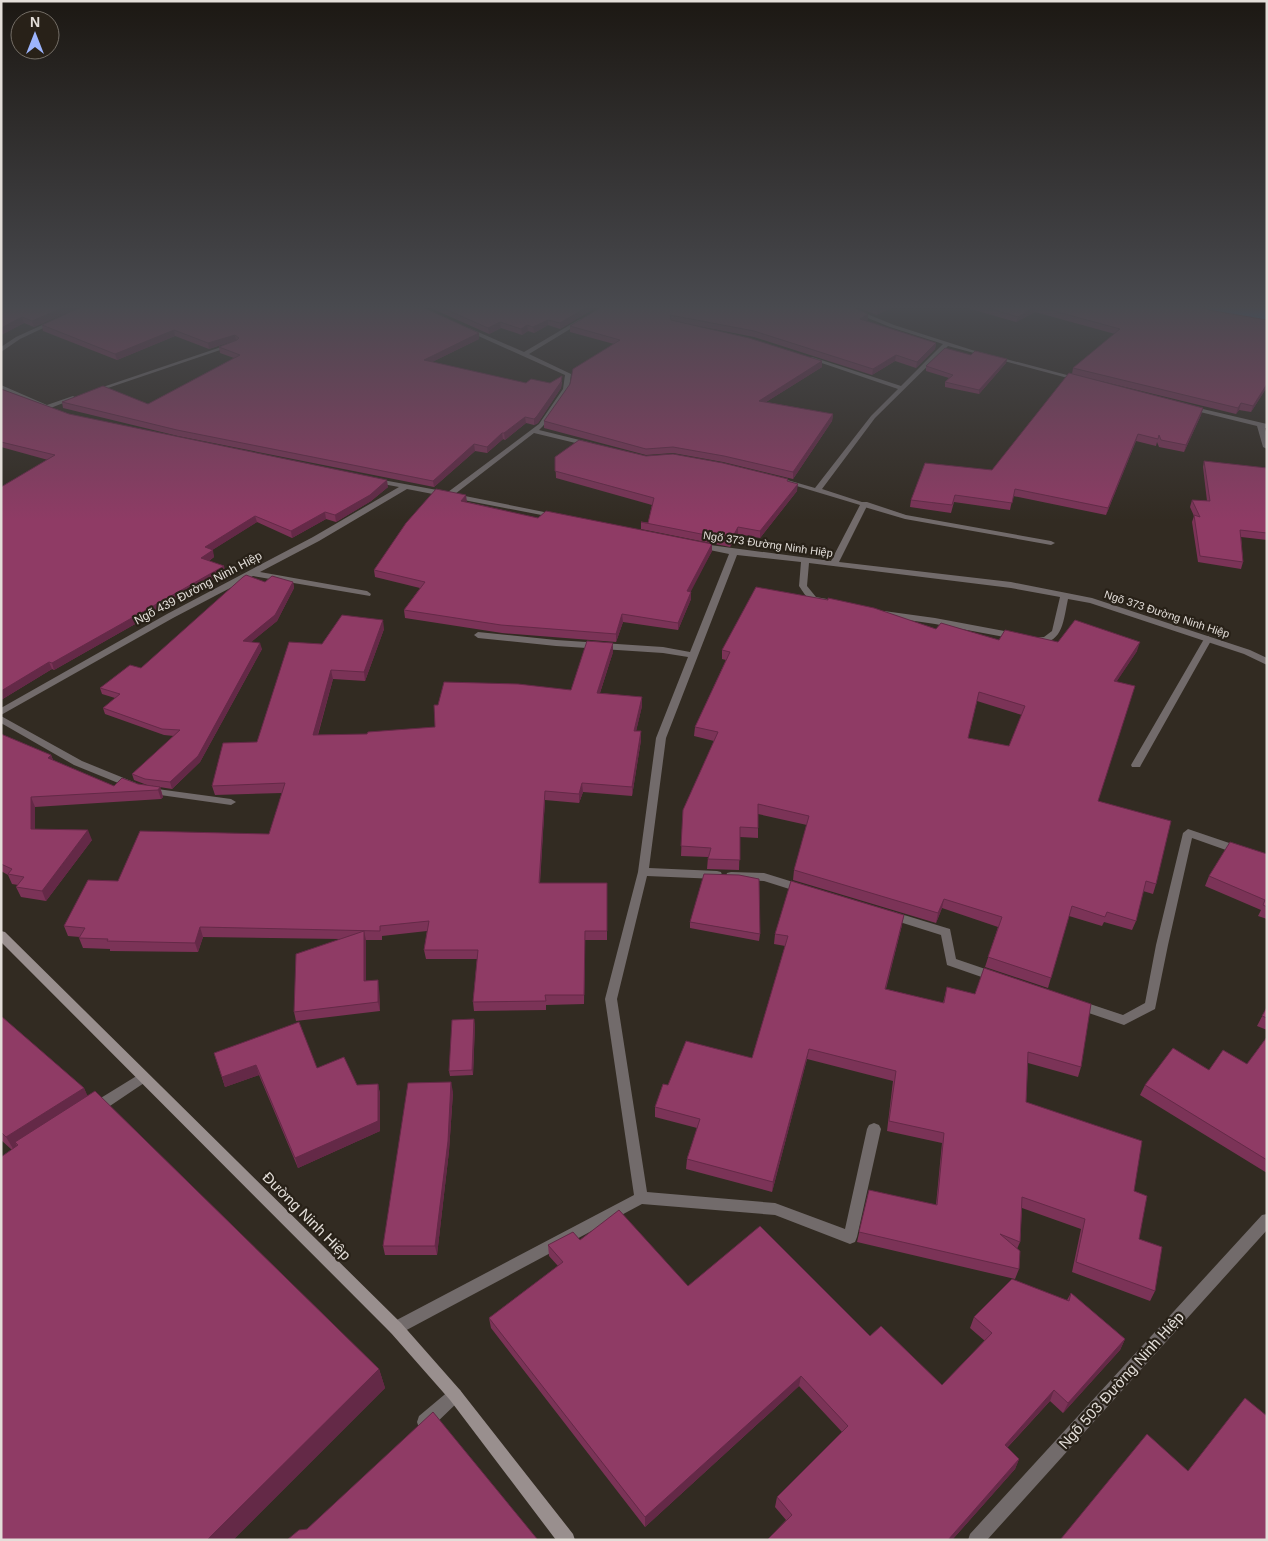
<svg xmlns="http://www.w3.org/2000/svg" width="1268" height="1541" viewBox="0 0 1268 1541" font-family="Helvetica,sans-serif">
<rect width="100%" height="100%" fill="#322b22"/>
<path fill="#2a6bad" d="M1180 305H1267V322Z"/>
<g fill="none" stroke-linecap="round" stroke-linejoin="round">
<path fill="#726b6b" fill-rule="evenodd" d="M861 502H867L906 515 1051 541 1055 543 1051 545 905 519 861 506Z
M1208 636 1212 639 1141 765 1140 767H1132L1131 765 1204 639Z
M1267 1214V1230L987 1540H968L970 1534 1262 1215Z
M455 1387 460 1390 463 1395 460 1400 431 1428 425 1430 419 1428 417 1422 419 1416 450 1390Z"/>
<path fill="#726b6b" fill-rule="evenodd" d="M836 305H845L894 325 972 350 1082 379 1079 381 948 346 875 418 822 489 868 504 839 562 1011 582 1092 598 1250 650 1267 658V665L1244 654 1090 603 1068 599C1063 622 1063 648 1031 642L1030 640 1031 638 1044 637 1052 631 1060 597 1011 588 809 563 807 586 816 597 827 599 828 601 824 604C808 601 808 599 799 586L801 562 737 555 666 738 649 868 717 871 721 872 722 875 721 878 717 879 647 876 617 999 647 1192 775 1203 845 1229 867 1129 869 1125 874 1123 879 1125 881 1129 857 1237 855 1242 850 1244 775 1215 642 1204 401 1333 396 1335 391 1333 389 1328 391 1323 634 1195 605 999 638 872 656 738 688 657 663 653 556 646 478 638 474 635 478 632 556 640 663 647 690 652 729 554 695 547V543L831 561 860 505 780 481 784 479 815 488 871 416 898 389 807 358 812 357 901 386 943 344 890 327Z
M580 319 585 320 529 354 571 374 569 389 543 426 539 430 592 443V447L534 433 455 494 554 514 558 516 557 518 407 489 319 541 260 572 367 591 371 594 370 596 253 576 173 618 1 715V708L167 614 313 537 399 487 372 482V478L448 492 539 424 563 389 565 375 465 330V328H469L524 352Z
M51 321 56 322 20 339 1 352V347L16 337Z
M230 344 235 345 96 392 91 391Z
M1 385 47 405 73 396 76 398 48 409 1 389Z
M1190 406 1267 424V428H1265L1267 435V449L1263 447 1257 426 1188 409V407Z
M884 611 935 618 1015 633 1019 636 1015 639 935 624 881 616 880 614Z
M1 716 82 761 136 783 137 785 136 787H128L74 765 1 723Z
M150 788 231 799 236 802 231 805 146 793 145 791 146 789Z
M1188 829 1244 848 1245 851 1244 854 1240 855 1192 838 1168 945 1155 1009 1124 1025 1074 1008 1072 1005 1074 1002 1078 1000 1123 1015 1145 1003 1156 945 1183 833Z
M731 872 764 873 806 886 808 889 806 892 802 893 764 881 727 879 726 876 727 873Z
M891 911 950 929 956 959 1000 974 1002 977 1000 980 996 982 947 965 941 935 887 918 885 915 887 912Z
M143 1072 147 1073 149 1077 147 1081 101 1112 96 1114 91 1112 90 1108 91 1104Z"/>
<path fill="#998f8e" fill-rule="evenodd" d="M1 931 5 932 401 1323 460 1390 573 1534 575 1540H556L450 1400 391 1333 1 942Z"/>
</g>
<path fill="#7b3357" fill-rule="evenodd" d="M1 305H84L34 327 24 323 1 335Z
M424 305H600L560 329 548 325 534 333 528 331 522 335 501 328 489 334Z
M605 305 868 314V320L866 321 936 343 935 349 916 368 895 361 872 375 754 337 693 325 822 367 766 402 833 414 832 421 793 479 723 462 673 453 646 455 544 428V421L614 344 570 332V326Z
M851 305H895L877 315Z
M957 305H1192L1267 387 1251 412 1239 410 1236 414 1088 378 1203 408 1201 415 1184 452 1159 447 1157 442 1156 446 1136 441 1106 515 1013 496 1010 510 954 502 951 513 910 507 911 500 992 470 1072 374 1073 368 1115 334 1035 312 1016 322Z
M42 325 479 333V339L432 362 526 383H550L562 382 561 388 538 423 534 425 526 423 505 440 503 439 487 453 475 451 434 487 178 436 63 408 62 402 148 404 234 358 220 353 219 347 236 340 209 349 175 336 117 360 43 331Z
M971 355 1007 359 1006 363 979 394 945 387V382L949 378 926 371V366Z
M1 389 69 414 388 487 371 501 336 522 326 519 292 538 257 522 212 550 214 557 209 561 224 566 225 573 54 670 52 669 1 700 48 460 1 447Z
M646 456 788 482 797 491 760 538 738 534 730 547 641 529V522L648 523 652 505 556 478 555 457Z
M1204 461 1267 468V540L1241 537 1243 562 1241 569 1198 562 1192 522 1194 516 1190 507 1192 500 1207 501 1203 467Z
M467 502 538 518 712 544V551L690 591 691 592V599L678 630 623 622 616 642 502 633 405 618 404 610 420 588 375 577 374 570Z
M265 582H293L294 588 277 621 251 642 262 649 200 762 172 789 147 785 134 780 132 774 174 736 164 735 105 714 103 708 115 698 102 694 100 688 141 668Z
M384 629 365 681 333 679 318 735 367 734 435 727 571 690 613 652 600 693 642 697V706L636 731H641V740L632 796 583 792 579 803 545 800 540 883H607V940H585L584 1004 546 1005V1010L474 1011 473 1002 477 959H426L424 950 427 931 382 936V940H365L366 981 379 989 380 1011 296 1021 294 1012 340 939 203 937 198 952 110 951V949L83 948 79 938 80 937 68 936 64 926 118 881 269 834 282 793 215 795 212 786 257 742 322 644Z
M936 629 999 640 1058 642 1137 651 1116 682 1098 801 1156 884 1153 894 1143 891 1136 921 1132 930 1104 922 1102 926 1069 916 1048 988 985 967 998 927 942 908 936 923 793 880 794 870 807 825 758 814V838L740 837 739 870 707 869 708 857 681 856 683 810 714 741 694 736 695 727 726 660 722 659V650ZM977 701 1022 715 1009 746 968 738Z
M1 734 51 755 53 760 114 786 138 784 160 787 163 797 161 799 35 807V829L92 840 46 901 21 897 16 887 18 885 12 884 8 875 1 871Z
M1267 854V919L1258 916 1261 910 1205 886 1209 876Z
M690 922 760 934 759 941 690 928Z
M902 925 886 989 943 1003 947 987 1081 1067 1078 1077 1028 1063 1026 1102 1134 1191 1139 1239 1155 1291 1150 1301 1072 1272 1081 1229 1022 1208 1020 1242 1017 1249 1019 1269 1015 1279 857 1242 869 1190 936 1205 942 1143 887 1131 893 1081 807 1059 772 1192 686 1169 687 1159 697 1128 655 1117V1107L668 1085 752 1058 785 946 774 944 775 934Z
M1267 1007V1030L1257 1026Z
M1 1016 84 1088 87 1096 379 1369 385 1388 233 1540H1L12 1150 1 1140Z
M475 1024 473 1075 450 1076 449 1071Z
M1267 1037V1173L1140 1095 1145 1085 1209 1070 1247 1064Z
M214 1053 317 1068 357 1085 378 1084 380 1094V1131L298 1168 259 1075 225 1087Z
M453 1092 449 1151 437 1255H385L383 1246Z
M580 1240 688 1286 870 1336 942 1385 985 1341 970 1328 974 1317 1067 1300 1071 1293 1125 1339 1120 1350 1063 1413 1050 1401 1007 1448 1019 1459 1015 1469 952 1540H767L786 1520 775 1507 777 1497 842 1432 799 1386 645 1527 491 1328 489 1318 558 1266 549 1256 548 1245Z"/>
<path fill="#642947" d="M69 305H84L34 327 32 321Z
M590 305H600L560 329V323Z
M885 305H895L877 315V309Z
M1036 306 1035 312 1016 322 1018 317Z
M868 314V320L859 325 860 319Z
M22 317 24 323 1 335V328Z
M548 320V325L534 333 533 327Z
M500 322 501 328 489 334 488 328Z
M527 325 528 331 522 335 521 329Z
M174 330 175 336 117 360 115 354Z
M479 333V339L424 366V360Z
M235 335 236 340 209 349 208 343Z
M936 343 935 349 916 368 917 362Z
M896 355 895 361 872 375 873 369Z
M1007 359 1006 363 979 394V390Z
M822 361V367L758 407 759 401Z
M562 376 561 388 538 423 534 425V419Z
M1267 384V387L1251 412 1253 406Z
M1241 403 1239 410 1236 414 1238 408Z
M1203 408 1201 415 1184 452 1186 445Z
M833 414 832 421 793 479V472Z
M525 417 526 423 505 440 504 433Z
M502 433 503 439 487 453V447Z
M1138 434 1136 441 1106 515 1108 508Z
M474 444 475 451 434 487 433 481Z
M387 480 388 487 371 501 336 522 335 515Z
M798 484 797 491 760 538V531Z
M466 495 467 502 461 501Z
M325 512 326 519 292 538 291 531Z
M255 516 257 522 206 554 205 547Z
M738 527V534L730 547 731 540Z
M712 544V551L687 599V591Z
M213 550 214 557 203 565 201 558Z
M224 566 225 573 54 670 52 663Z
M293 582 294 588 277 621 245 647 243 641Z
M691 592V599L678 630V623Z
M622 614 623 622 616 642V634Z
M383 620 384 629 365 681 364 672Z
M1140 642 1137 651 1111 690 1114 681Z
M260 643 262 649 200 762 172 789 170 782Z
M613 643V652L597 702V693Z
M49 662 52 669 1 700V691Z
M331 670 333 679 315 744 313 735Z
M642 697V706L634 740V731Z
M641 731V740L632 796V787Z
M51 755 55 765 48 758Z
M582 783 583 792 579 803V794Z
M160 787 163 797 161 799 158 790Z
M545 791V800L539 892V883Z
M31 797 35 807V839L31 829Z
M88 830 92 840 46 901 42 891Z
M944 899 942 908 936 923 938 913Z
M904 915 902 925 883 999 885 989Z
M200 927 203 937 198 952 195 943Z
M364 931 366 940V990L364 981Z
M378 980 379 989 380 1011 378 1002Z
M474 1019 475 1024 473 1075 472 1070Z
M809 1049 807 1059 772 1192 773 1182Z
M256 1065 259 1075 225 1087 222 1077Z
M451 1082 453 1092 449 1151 437 1255 435 1246Z
M378 1084 380 1094V1131L298 1168 295 1158Z
M84 1088 91 1103 18 1145 15 1142 19 1150 15 1152 6 1137Z
M1125 1339 1120 1350 1063 1413 1068 1403Z
M379 1369 385 1388 233 1540H207Z
M801 1376 799 1386 645 1527V1517Z
M1054 1390 1050 1401 1000 1455 1005 1445Z
M1019 1459 1015 1469 952 1540H948Z"/>
<path fill="#8f3b65" stroke="#642947" fill-rule="evenodd" d="M1 305H69L32 321 22 317 1 328Z
M85 305H418L479 333 424 360 526 383 531 379 550 383 562 376 561 382 537 416 534 419 525 417 504 433H502L487 447 474 444 433 481 177 430 62 402 103 386 148 404 240 355 219 347 237 340 239 338 235 335 208 343 174 330 115 354 42 325Z
M436 305H590L560 323 548 320 533 327 527 325 521 329 500 322 488 328Z
M605 305H848L868 314 860 319 936 343 917 362 896 355 873 369 754 331 670 315 671 320 749 338 822 361 759 401 833 414 793 472 724 456 673 447 646 449 544 421 570 384 573 369 620 340 570 326Z
M866 305H885L877 309Z
M978 305H1192L1214 311 1267 320V384L1253 406 1241 403 1238 408 1073 368 1120 329 1036 306 1018 317Z
M945 348 971 355 975 351 1007 359 979 390 945 382 953 375 926 366Z
M1069 373 1203 408 1186 445 1161 440 1159 435 1158 439 1138 434 1108 508 1015 489 1012 503 955 495 952 505 911 500 925 463 992 470Z
M1 389 69 414 387 480 370 495 335 515 325 512 291 531 255 516 205 547 213 550 201 558 224 566 52 663 49 662 1 691V487L55 455 1 442Z
M579 440 646 456 673 454 723 463 788 479 787 481 798 484 760 531 738 527 731 540 641 522 648 523 654 498 555 471V457Z
M1204 461 1267 468V533L1240 530 1243 562 1200 556 1194 515 1200 517 1192 500 1210 501Z
M436 489 466 495 461 501 538 518 546 511 712 544 687 591 691 592 678 623 622 614 616 634 501 625 404 610 425 582 374 570 406 523Z
M246 575 265 582 272 576 293 582 275 615 243 641 260 643 198 756 170 782 145 779 132 774 180 730 162 729 103 708 120 694 100 688 130 665 141 668 243 577Z
M756 587 828 600V598L874 608 936 629 941 623 999 640 1005 630 1058 642 1075 620 1140 642 1114 681 1135 686 1098 801 1171 821 1156 884 1146 881 1136 921 1107 912 1105 917 1072 906 1051 978 988 957 1002 917 944 899 938 913 794 870 809 816 758 804V828L740 827V860L708 859 711 848 681 846 683 810 718 732 695 727 730 652 722 650ZM979 692 1025 706 1009 746 968 738Z
M342 615 383 620 364 672 331 670 313 735 367 734 368 732 435 727 434 705H438L444 682 518 684 571 690 587 641 613 643 597 693 642 697 634 731H641L632 787 582 783 579 794 545 791 539 883H607V931H585L584 995H545L546 1001 473 1002 478 950H424L429 921 380 926V931L200 927 195 943 107 941 108 939 79 938 85 928 64 926 88 880 118 881 140 831 269 834 285 783 212 786 223 743 257 742 289 642 322 644Z
M1 734 51 755 48 758 114 786 122 778 138 784 160 787 158 790 31 797V829L88 830 42 891 16 887 24 877 8 874 12 869 1 864Z
M1230 842 1267 854V907L1263 905 1265 900 1209 876Z
M704 874 739 875 759 879 760 934 690 922Z
M791 881 904 915 885 989 944 1003 947 987 975 994 984 968 1091 1004 1081 1067 1028 1052 1026 1102 1142 1141 1134 1191 1147 1196 1139 1239 1162 1247 1155 1291 1076 1262 1085 1219 1022 1197 1020 1242 1000 1234 1020 1251 1019 1269 859 1232 869 1190 937 1205 944 1133 889 1121 896 1071 809 1049 773 1182 687 1159 700 1119 655 1107 663 1084 668 1085 686 1041 752 1058 788 936 775 934Z
M364 931V981L378 980V1002L294 1012 296 954Z
M1267 1007V1018L1262 1016Z
M1 1016 84 1088 6 1137 1 1132Z
M474 1019 472 1070 449 1071 452 1020Z
M299 1022 317 1068 344 1057 357 1085 378 1084V1121L295 1158 256 1065 222 1077 214 1053Z
M1267 1037V1160L1145 1085 1173 1048 1209 1070 1223 1050 1247 1064Z
M451 1082 448 1141 435 1246H383L408 1083Z
M95 1091 379 1369 207 1540H1V1157L18 1145 15 1142Z
M619 1210 688 1286 760 1226 870 1336 881 1326 942 1385 992 1333 974 1317 1012 1279 1069 1301 1071 1293 1125 1339 1068 1403 1054 1390 1005 1445 1019 1459 948 1540H767L792 1515 777 1497 848 1426 801 1376 645 1517 489 1318 563 1262 548 1245 573 1232 580 1240Z
M1245 1398 1267 1416V1540H1060L1147 1434 1188 1471Z
M433 1412 538 1540H287L299 1530 307 1529Z"/>
<linearGradient id="sky" x2="0" y2="1"><stop stop-color="#1c1813"/><stop offset="0.59" stop-color="#494a4f"/><stop offset="1" stop-color="#494a4f" stop-opacity="0"/></linearGradient>
<rect width="1268" height="521" fill="url(#sky)"/>
<g text-anchor="middle" dominant-baseline="central" stroke-width="4.5" stroke-linejoin="round" paint-order="stroke">
<g font-size="11" fill="#e3ded9" stroke="#282118">
<text transform="translate(768 544) rotate(8)">Ngõ 373 Đường Ninh Hiệp</text>
<text transform="translate(1167 614) rotate(18)">Ngõ 373 Đường Ninh Hiệp</text>
</g>
<g font-size="12" fill="#e3ded9" stroke="#282118">
<text transform="translate(198 588) rotate(-28)">Ngõ 439 Đường Ninh Hiệp</text>
</g>
<g font-size="15" fill="#e3ded9" stroke="#282118">
<text transform="translate(307 1216) rotate(45)">Đường Ninh Hiệp</text>
<text transform="translate(1121 1380) rotate(-48)">Ngõ 503 Đường Ninh Hiệp</text>
</g>
</g>
<rect width="1268" height="1541" fill="none" stroke="#e3ded9" stroke-width="5"/>
<g transform="translate(35 35)"><circle r="24" fill="#282118" stroke="#736d65"/>
<path d="M0-4L9 19L0 12L-9 19Z" fill="#9cb4fd"/>
<text y="-8" font-size="14" font-weight="bold" text-anchor="middle" fill="#e3ded9">N</text>
</g>
</svg>
